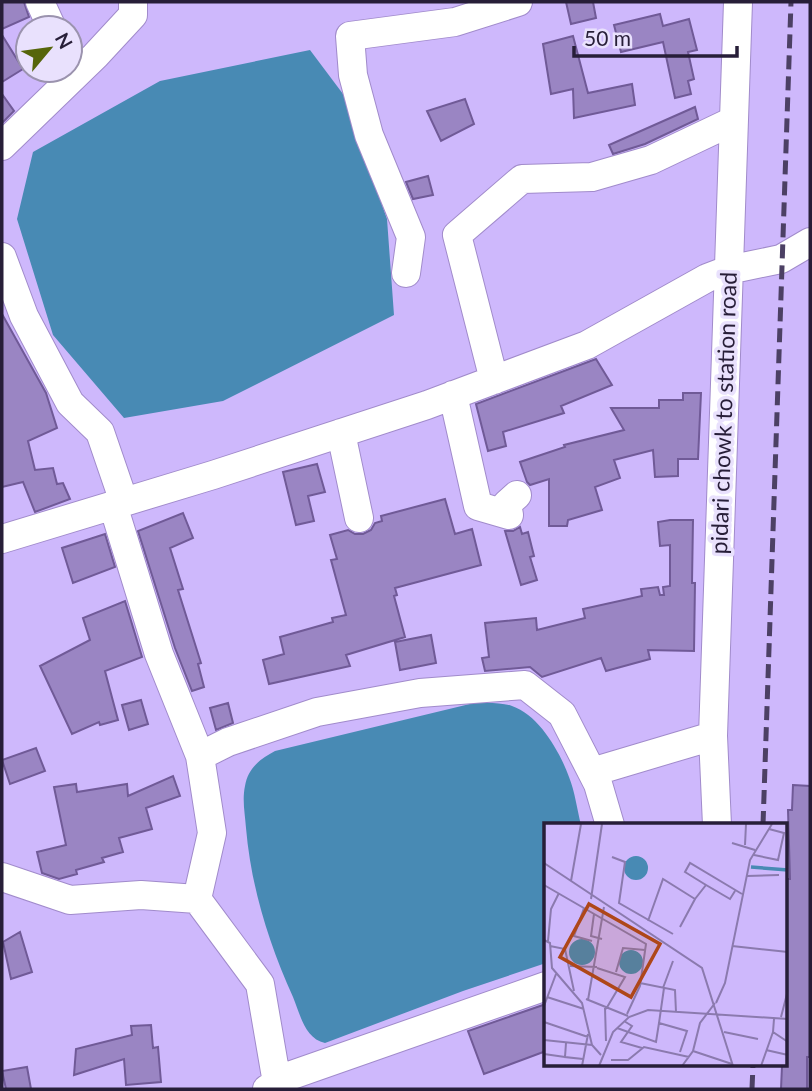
<svg xmlns="http://www.w3.org/2000/svg" width="812" height="1091" viewBox="0 0 812 1091" font-family="Lato,sans-serif">
<rect width="100%" height="100%" fill="#ceb8fc"/>
<path fill="#488ab4" d="M310 50 343 94 387 219 394 315 223 401 124 418 53 335 17 219 33 152 160 81Z
M474 703C486 703 501 702 512 706 539 715 560 752 569 777 575 792 577 809 581 825H546V963L463 991 325 1043C305 1039 300 1014 293 997 269 944 251 887 246 828 245 814 242 800 245 786 248 768 260 759 275 751Z"/>
<path fill="#9a85c3" stroke="#705a97" stroke-width="2" d="M2 2H24L29 17 2 29Z
M566 2H593L596 18 571 24Z
M660 14 663 26 689 19 697 50 688 52 694 79 688 81 691 94 675 98 663 42 621 52 614 25Z
M2 35 23 69 2 82Z
M573 36 588 93 632 84 635 105 574 118 573 89 551 94 543 44Z
M2 94 14 111 2 123Z
M465 99 474 124 441 141 427 111Z
M695 107 698 119 645 144 613 154 609 145Z
M428 176 433 195 413 199 406 182Z
M2 314 46 393 57 428 28 441 35 470 53 468 57 484 63 483 70 499 35 512 23 482 2 487Z
M596 359 612 385 561 406 564 413 503 432 506 446 488 451 476 404Z
M683 393H701L698 459H678V476L655 477 653 450 614 460 620 478 595 487 602 510 568 520 567 526H549V479L530 485 527 482 520 462 565 447 564 445 624 430 611 408H659V400H683Z
M317 464 325 492 308 496 314 521 296 525 283 472Z
M445 499 455 534 472 529 481 565 395 588 397 595 394 596 405 637 346 655 350 666 269 684 263 660 284 654 280 637 333 622 332 618 346 615 331 560 337 559 330 535 348 530 355 534H363L371 530 375 523 382 521 381 516Z
M183 513 193 538 170 548 183 589 178 590 201 663 198 664 204 687 192 691 175 648 138 531Z
M670 520H693L692 583H695L694 651 648 650 650 659 606 671 601 658 542 677 530 667 485 671 482 658 489 657 485 623 536 618 537 630 585 618 583 609 642 596 641 589 658 587 660 595H664L663 587 670 586V545L660 546 658 522Z
M520 527 522 534 528 532 534 556 530 557 537 580 521 585 505 531H513Z
M105 534 115 567 73 583 62 548Z
M125 601 142 657 105 671 118 720 100 725 99 722 72 734 40 666 90 640 83 618Z
M431 635 436 663 400 670 395 642Z
M141 700 148 724 129 730 122 705Z
M228 703 233 723 216 730 210 708Z
M36 748 45 771 10 784 2 760Z
M173 776 180 796 146 808 152 829 119 838 123 852 102 858 104 862 76 870 77 874 59 879 42 873 37 852 66 845 54 787 76 784 77 792 127 784 128 796Z
M793 785 810 786V1057H807V1089H781L782 1066H786V879H790L788 810H792Z
M20 932 32 972 11 979 3 942Z
M546 1004V1051L484 1074 468 1031Z
M151 1025 153 1048 158 1047 161 1082 126 1085 124 1059 74 1075 76 1049 132 1035 131 1026Z
M27 1067 31 1089H6L2 1071Z"/>
<g fill="none" stroke-linecap="round" stroke-linejoin="round">
<defs>
<path id="minor" d="M40 2 52 28
M2 146 95 56 133 15V2
M2 257 24 316 70 403 100 432 124 502
M406 273 411 237 369 135 353 75 350 36 455 22 518 2
M494 380 457 235 522 179 592 177 651 160 733 121
M453 395 478 506 509 515 507 504 517 495
M341 433 359 518
M2 539 213 475 427 405 587 345 707 278 728 270 781 259 810 242
M200 756 228 742 317 712 420 693 525 685 562 714 598 784 610 825
M592 772 713 736
M717 825 713 736 738 2
M2 877 70 900 141 895 197 899 212 833 200 756 159 654 113 505
M197 899 260 984 277 1083
M267 1089 289 1076 546 986"/>
</defs>
<use href="#minor" stroke="#a18bcb" stroke-width="30"/>
<use href="#minor" stroke="#fff" stroke-width="28"/>
<path stroke="#4c4064" stroke-width="5" stroke-dasharray="14 7" stroke-linecap="butt" d="M763 825 791 2
M752 1089 753 1065"/>
</g>
<g text-anchor="middle" dominant-baseline="central" stroke-width="7" stroke-linejoin="round" paint-order="stroke">
<g font-size="23" fill="#271e38" stroke="#e9e1fd">
<text transform="translate(723 413) rotate(-88)">pidari chowk to station road</text>
</g>
</g>
<g transform="translate(544 823)">
<rect width="243" height="243" fill="#ceb8fc"/>
<path d="M80 45a12 12 0 1 1 24 0a12 12 0 1 1-24 0ZM25 129a13 13 0 1 1 26 0a13 13 0 1 1-26 0ZM75 139a12 12 0 1 1 24 0a12 12 0 1 1-24 0Z" fill="#488ab4"/>
<path fill="none" stroke="#488ab4" stroke-width="3.5" d="M207 44 244 47"/>
<path fill="none" stroke="#8b7aae" stroke-width="2" d="M188 20 211 27M201 22 202 1M210 32 234 37 240 10 225 6M68 34 81 39 75 80 129 111M0 40 158 145 189 243M203 53 235 52M27 58 37 1M0 62 102 121 96 163 83 191M162 62 141 49 146 40 198 71M47 76 58 1M151 76 162 62 186 76 191 68M40 85 30 113 48 118M50 91 47 113 58 116M104 98 119 56 151 76 136 104M0 117 6 120 8 145 38 180 48 222 57 232M4 118 7 86 15 70M6 123 21 126 30 168M188 123 244 129M26 143 53 144M53 145 81 154 62 186M72 149 79 125 101 127M96 160 131 167 132 189M119 165 129 138M120 165 115 200 143 208 136 229M3 174 40 186M42 176 84 193M44 177 60 84M172 180 181 160 206 37 228 1M0 183 12 151M61 185 62 218M237 194 244 167M230 196 229 209 244 219M80 198 88 203 77 219 98 225M0 199 44 214M73 205 112 219 115 200M180 209 214 216M0 217 48 222M22 220 21 234 39 236M222 227 244 232M149 228 188 241M0 231 21 234M67 237H84L100 224 145 234M38 243 44 211M55 243 69 209 85 194 104 187 244 196M138 243 149 228 156 200 171 180M217 243 229 209"/>
<path fill="#ae4719" fill-opacity="0.15" stroke="#ae4719" stroke-width="3.5" d="M45 81 116 121 87 174 16 134Z"/>
<rect width="243" height="243" fill="none" stroke="#271e38" stroke-width="3.5"/>
</g>
<rect width="812" height="1091" fill="none" stroke="#271e38" stroke-width="7"/>
<g transform="translate(49 49) rotate(61)"><circle r="33" fill="#e9e1fd" stroke="#9b93ae" stroke-width="2"/>
<path d="M0-5L12 26L0 18L-12 26Z" fill="#56650b"/>
<text y="-10" font-size="19" font-weight="bold" text-anchor="middle" fill="#271e38">N</text>
</g>
<path d="M574 46v10h163v-10" fill="none" stroke="#271e38" stroke-width="3.5"/>
<text x="584" y="46" font-size="21" fill="#271e38" stroke="#e9e1fd" stroke-width="5" paint-order="stroke">50 m</text>
</svg>
